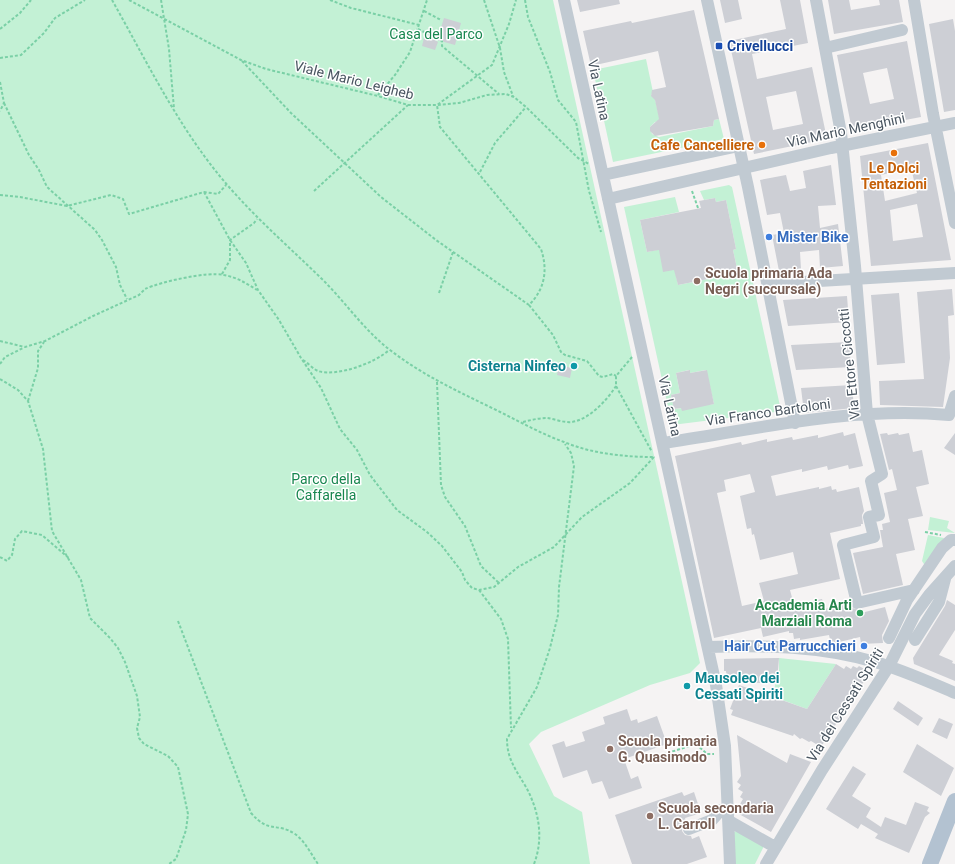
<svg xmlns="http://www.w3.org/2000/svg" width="955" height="864" viewBox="0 0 955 864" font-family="Roboto,sans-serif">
<rect width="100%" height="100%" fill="#f5f3f3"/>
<path fill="#c3f1d5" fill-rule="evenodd" d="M0 0H553L700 663 690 673 650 685 541 732 529 744 554 796 582 812 590 864H0Z
M646 59 653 92 651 95 655 99 660 121 655 122 650 127 652 134 659 137 713 126 714 120 719 119 724 139 613 162 593 70Z
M729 185 732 187 780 406 778 410 775 412 672 425 624 207 675 197 679 212 640 220 647 252 691 243 672 257 678 285 738 273 733 250 736 249 726 200 716 202 715 198 704 200 700 191ZM689 370 690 373 706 370 714 404 674 409 671 395 680 393 676 373Z
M930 517 949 521 947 528 955 533 928 530Z
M928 535 944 538 926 567 922 561Z
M779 658 836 664 807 709 774 697 776 674 779 673Z
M736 831 764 846 755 864H734V832Z"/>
<path fill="#cdcfd5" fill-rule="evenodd" d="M577 0H619L620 4 580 12Z
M720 0H738L742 19 725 23Z
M780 0H800L808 43 752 54 757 79 812 67 827 139 754 154 729 41 786 29ZM796 91 803 124 773 130 766 97Z
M828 0H849L851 10 880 5 879 0H899L903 22 834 34Z
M694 10 719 119 714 120 713 126 655 136 650 131V127L659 119 655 100 651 96 652 90 666 87 658 51 591 66 583 31 631 21 632 23Z
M444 18 461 23 455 45 437 40Z
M953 19 955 31V110L944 112 929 24Z
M425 34 438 42 435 50 422 46Z
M907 41 921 117 852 130 837 55ZM887 68 894 99 870 104 863 73Z
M928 143 951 260 871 266 860 156ZM911 168 917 193 885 201 881 175ZM917 204 923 237 893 241 890 210Z
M831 165 836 205 818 206 820 228 838 224 843 266 820 268 819 250 800 252 801 269 779 271 772 235 784 233 780 213 767 215 760 180 786 175 790 191 806 188 803 171Z
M715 198 716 202 726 200 736 249 733 250 738 273 678 285 674 270 663 272 659 250 647 252 640 220 701 208 699 201Z
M952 289 954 315 948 316 950 358 943 407 880 405 879 381 924 379 917 292Z
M899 293 905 363 877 365 871 295Z
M847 296 849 322 788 326 783 300Z
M849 342 851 367 796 370 791 345Z
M559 365 572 368 570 378 557 375Z
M690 370V373L707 370 714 404 682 411 681 408 674 409 671 395 680 393 676 373Z
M852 385 854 408 804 413 801 388Z
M843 432 844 436 855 433 863 466 849 469 848 465 828 470 827 466 802 472V469L771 476 776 496 819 487V489L831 486 832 490 836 489 837 492 859 487 864 511 862 515 863 524H861V526L830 533 840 579 790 590 794 605 822 599 825 609 849 603 852 608 861 610V613L885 607 889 621 882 635 883 643 861 644 860 637 831 644 829 635 800 640V638L794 639 793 633H789V631L763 637 761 628 714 638 675 456 741 442 742 445 767 439V442L792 437 793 440 818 435V438ZM750 474 755 492 740 496 747 529 751 528 752 535 754 534 760 560 793 552 798 574 759 583 764 601 742 606 717 493 726 491 724 480Z
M887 433 888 435 898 433 899 435 909 433 913 452 922 450 929 484 916 487 923 516 908 519 915 550 896 554 903 585 863 594 853 553 883 547 880 530H883L882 524 890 522 884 493 897 490 892 469 889 470 880 434Z
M955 433V455L944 448Z
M947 600 955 605V630L939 655 953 661 952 663 955 664V681L914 664 913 658 945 606Z
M779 658 777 684 727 681 726 671H724V659Z
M836 664 844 669 846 666 851 669 853 666 857 668 859 666 870 672 821 747 811 741 809 742 802 738 800 739 794 734 793 736 731 715 733 710 730 709 739 685 807 709Z
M898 701 923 718 918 726 893 709Z
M627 709 631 721 637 719 638 723 657 716 667 744 624 759 631 779 638 776 642 788 609 799 602 781 592 784 587 770 563 778 552 745 564 741 566 747 585 741 582 732 605 724 603 717Z
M939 718 953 724 947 739 932 732Z
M737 735 787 763 790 754 811 762 771 832 739 814 744 806 740 804 743 799 740 797 743 792 738 789 741 785 737 782 741 776Z
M917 744 954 768 941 796 903 772Z
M853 766 866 774 852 796 871 808 866 817 881 827 885 817 906 825 915 802 929 807 927 811 930 813 925 817 909 853 875 838 878 834 861 824 858 829 826 809Z
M682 792 684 796 694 792 701 813 685 818 686 822 683 825 682 831 685 835 691 836 692 839 699 836 707 857 687 864H632L615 815Z"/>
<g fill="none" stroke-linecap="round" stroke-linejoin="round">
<path stroke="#7ad0a6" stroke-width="2" stroke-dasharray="3 2" stroke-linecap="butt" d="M112 0C142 53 169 108 205 157 240 205 281 239 323 280 346 303 364 330 390 350 421 374 455 390 490 407 515 419 539 433 564 442 593 454 625 457 655 457
M129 0 241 60 266 69 378 96 408 105H437L459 103 487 95 506 94 514 97 526 107 578 158 589 164
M161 0 169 49 174 109
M330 0 351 8 419 25
M484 0 500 48 504 72 513 96
M525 0 528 17 550 72 558 100 576 122 589 191 601 232
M424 11 441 20
M0 29 20 13 31 0
M418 29 442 41V46L499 94
M0 58 21 55 44 33 55 18 85 0
M242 61 291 113 381 197 436 240 529 305C545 289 548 270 541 249L440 127 437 105 492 65 509 24 516 0
M0 82 4 103 0 111
M378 95 395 75 410 52 427 0
M4 103 29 155 39 170 47 187 95 230 102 240 116 267 120 285 127 299
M480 172 495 143 526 107
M314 191 408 105
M692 191 698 208
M204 192 230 240 246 263 258 290 279 320 301 358 321 388 340 429 357 450 370 475 397 510 427 532 442 546 462 572 465 580 472 588 479 590 494 587 518 567 554 547 582 517 630 483 654 457
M0 195 20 197 67 206 111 195 123 199 129 214 204 192 218 194 226 185
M222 274 230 260V240L254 223 257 219
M439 293 453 252
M529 305 553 335 561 352 565 355 587 361 599 376 603 377 613 374 616 376
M0 341 25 347 45 341 93 316 139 295 145 289C160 282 208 271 224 275 236 277 246 283 257 290
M632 357 616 376V386L652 452
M303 360C308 363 313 369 318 371 337 377 375 363 389 350
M0 364 5 357 23 348
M0 379 18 390 28 401 43 449 52 531 81 580 90 618 110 638 118 648 125 662 137 696 140 717 137 728 139 738 144 744 168 756 178 767 188 814 186 830 176 859 169 864
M437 382 441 485 445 497 465 526 481 566 499 583
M28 401 38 368V351L44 342
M523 422C531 420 539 418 547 418 555 419 564 423 572 422 590 419 607 400 616 386
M925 532 941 535
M0 557 7 561 12 555 15 539 22 531 42 535 70 559
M479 590 501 619 508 639 511 728
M178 621 251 813C269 834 277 822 295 834 305 841 311 854 318 864
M658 756 696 744 707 754H714
M534 864C544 838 539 811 526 787 516 770 507 759 507 739L537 687 550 648 558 615 559 587 574 466 571 453 565 444"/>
<path stroke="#c1cad2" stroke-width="12" d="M564 0 716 685 725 746 730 864
M707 0 748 187 795 423
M816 0 841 133 855 266 867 414 882 474 871 481 879 515 869 517 874 537 843 545 857 603 914 590
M914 0 933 114 955 223
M825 48 902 30
M603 175 739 146
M608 199 831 148 955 123
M768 284 955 273
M663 443C757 429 853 406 949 415L955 396
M889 638 907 600 942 548 951 540H955
M915 640 939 602 945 579
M709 647C765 645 821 646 875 662 903 670 929 682 955 693
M729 821 775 847
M689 829 712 820 721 810 729 812
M766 864 822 770 889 666 915 614 929 595 955 566"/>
<path stroke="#b3c2d1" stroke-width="16" d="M930 864 955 801"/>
</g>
<rect fill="#1a4fb4" stroke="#fff" stroke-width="1.5" x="715" y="42" width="8" height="8" rx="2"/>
<g fill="#e8710a" stroke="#fff" stroke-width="1.5">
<circle cx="762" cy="145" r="4"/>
<circle cx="894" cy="153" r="4"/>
</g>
<g fill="#3f7fe0" stroke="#fff" stroke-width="1.5">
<circle cx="769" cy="237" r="4"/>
<circle cx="864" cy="646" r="4"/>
</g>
<g fill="#8d6e63" stroke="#fff" stroke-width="1.5">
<circle cx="697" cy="281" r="4"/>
<circle cx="610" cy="749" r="4"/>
<circle cx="650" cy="816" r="4"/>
</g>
<g fill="#0f9aa8" stroke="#fff" stroke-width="1.5">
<circle cx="574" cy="366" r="4"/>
<circle cx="687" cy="686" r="4"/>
</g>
<circle fill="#2e9e5b" stroke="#fff" stroke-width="1.5" cx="860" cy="613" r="4"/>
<g text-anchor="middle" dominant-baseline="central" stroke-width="3" stroke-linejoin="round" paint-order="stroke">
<g font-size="14" fill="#17864f" stroke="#fff">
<text x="436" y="34">Casa del Parco</text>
<text x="326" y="479">Parco della<tspan x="326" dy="16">Caffarella</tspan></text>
</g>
<g font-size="14" font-weight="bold" fill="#164399" stroke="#fff" text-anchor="start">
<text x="727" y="46">Crivellucci</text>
</g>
<g font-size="14" fill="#4a5661" stroke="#fff">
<text transform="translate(354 80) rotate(14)">Viale Mario Leigheb</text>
<text transform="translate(599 90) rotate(78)">Via Latina</text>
<text transform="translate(846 130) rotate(-12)">Via Mario Menghini</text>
<text transform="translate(849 364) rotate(-96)">Via Ettore Ciccotti</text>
<text transform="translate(670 406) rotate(77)">Via Latina</text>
<text transform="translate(768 412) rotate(-8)">Via Franco Bartoloni</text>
<text transform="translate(845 705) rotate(-58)">Via dei Cessati Spiriti</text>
</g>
<g font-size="14" font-weight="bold" fill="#c56008" stroke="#fff" text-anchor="end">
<text x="754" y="145">Cafe Cancelliere</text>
<text x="894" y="168" text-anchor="middle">Le Dolci<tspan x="894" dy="16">Tentazioni</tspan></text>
</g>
<g font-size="14" font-weight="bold" fill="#366cbe" stroke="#fff" text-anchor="start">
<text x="777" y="237">Mister Bike</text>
<text x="856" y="646" text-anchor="end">Hair Cut Parrucchieri</text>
</g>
<g font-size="14" font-weight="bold" fill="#785e54" stroke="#fff" text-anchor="start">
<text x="705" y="273">Scuola primaria Ada<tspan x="705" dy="16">Negri (succursale)</tspan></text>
<text x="618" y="741">Scuola primaria<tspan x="618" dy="16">G. Quasimodo</tspan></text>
<text x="658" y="808">Scuola secondaria<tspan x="658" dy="16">L. Carroll</tspan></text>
</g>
<g font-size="14" font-weight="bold" fill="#0d838f" stroke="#fff" text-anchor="end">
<text x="566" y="366">Cisterna Ninfeo</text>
<text x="695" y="678" text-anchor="start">Mausoleo dei<tspan x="695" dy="16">Cessati Spiriti</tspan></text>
</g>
<g font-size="14" font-weight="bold" fill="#27864d" stroke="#fff" text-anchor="end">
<text x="852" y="605">Accademia Arti<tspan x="852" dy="16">Marziali Roma</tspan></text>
</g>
</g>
</svg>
